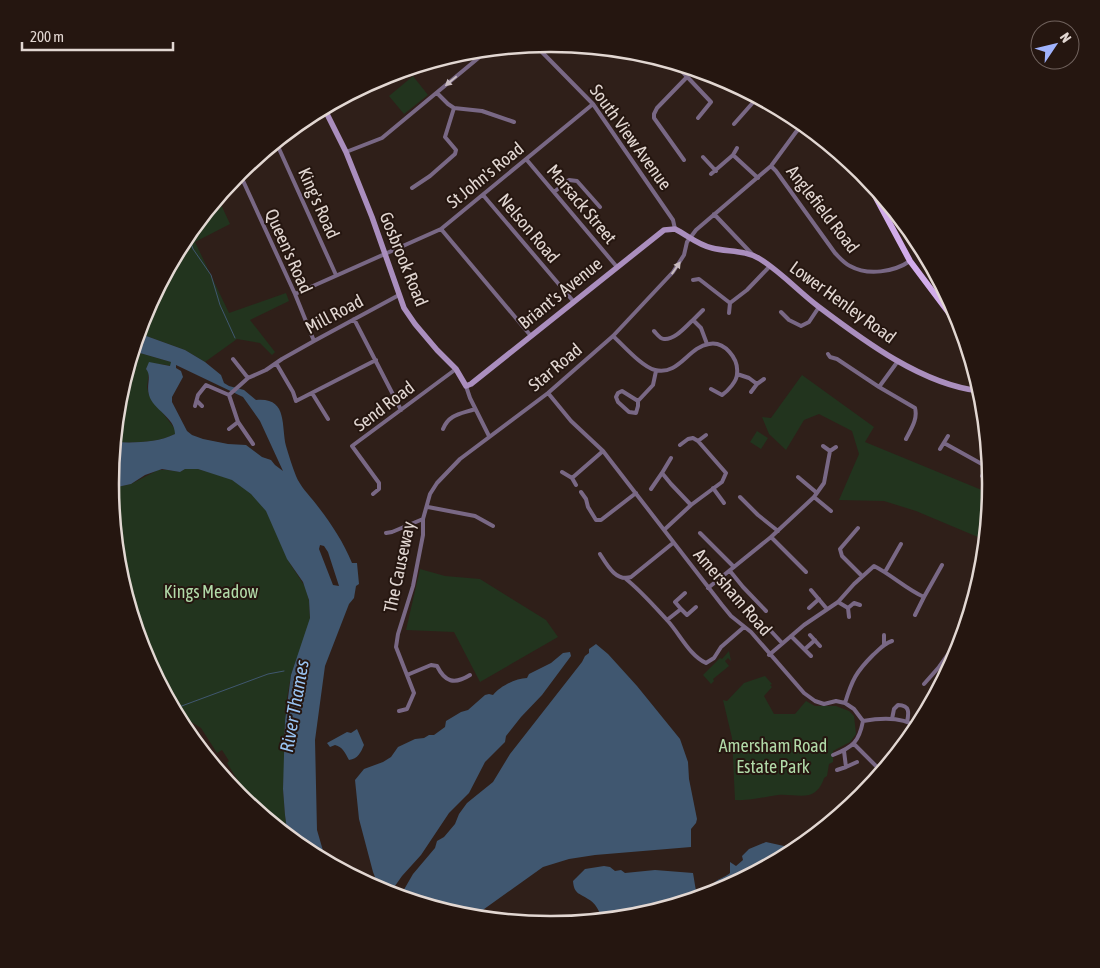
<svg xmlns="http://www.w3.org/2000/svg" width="1100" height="968" viewBox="0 0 1100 968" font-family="'Asap Condensed',sans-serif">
<rect width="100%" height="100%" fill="#2f1f19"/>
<path fill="#22341e" d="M413 76 428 95 404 114 389 96Z
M218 198 230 224 195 242 229 313 286 293 289 301 250 320 275 352 272 355 260 343 237 339 205 362 185 350 138 333 143 315 184 239Z
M133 351 171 362V366C163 364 157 364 149 363L146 369 149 372 147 387 149 395 175 429V434C157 443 133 443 114 442L118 398Z
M802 375 874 427 865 442 989 493 985 540 916 511 884 501 839 500 859 454 852 431 819 414 804 420 786 450 769 434 762 417 771 418Z
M757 431 768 438 761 449 750 442Z
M185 469H198L235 480 237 483 258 498 277 527 289 562 306 588 309 601 310 619 311 621 291 675 287 698 284 739V757L285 761 283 789 285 815 288 836 242 798V787L227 763 229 761 222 750 217 753 201 728 175 712 163 689 162 679 155 675 143 652 118 570 110 487 113 488 131 484 158 470H167L180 472Z
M420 569 445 576 480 579 546 620 558 637 480 682 454 632 406 630Z
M729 651 731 661 728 658 725 661 729 666 713 679 714 681 711 684 703 675 720 658 722 659Z
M765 676 772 684 770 685 772 687 764 696 774 714H795L806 701 815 706H836L849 711 854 716 856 734 850 742 833 751V762L829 764 827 776 824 778C822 785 817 793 809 795 800 797 788 794 778 795 764 797 749 801 735 800L732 738 723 700 727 701 744 683Z"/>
<path fill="#405770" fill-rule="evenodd" d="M138 333 185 350 205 362 221 375 224 383 229 386 244 390 256 400C288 397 281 425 286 446 289 456 292 466 296 476 300 486 309 495 316 504 330 522 343 541 352 563H357L359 584 356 586 354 598 349 604 325 666 315 740 317 830 326 861 305 850 288 836 285 815 283 789 285 721 291 675 310 618 309 600 303 582 287 559 266 511 251 494 232 480 198 469H185L180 472 162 469 145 475 131 484 113 488 110 487 114 442C133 443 157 443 175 434 175 417 153 410 149 395 146 385 152 376 146 369L149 362 170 366 171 362 133 351ZM176 365 243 397 260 421 283 471 275 465 271 460 262 457 246 445 228 444 203 439 192 435 187 431 172 402V397L183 377 181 371 176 368ZM320 545 324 546 328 552 339 586 333 585 319 549Z
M596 644 608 654 637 686 680 739 688 762 689 779 697 819 696 823 691 829V847L595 855 569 859 543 867 473 917 464 916 398 896 402 893 413 874 435 848 437 841 444 837 455 824 459 814 467 803 493 782 510 754 582 662 585 656 589 653V649Z
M570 652 571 656 542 695 521 717 506 736 505 742 485 762 469 793 449 813 421 855 402 876 390 893 380 890 373 872 359 819 355 780 364 769 383 762 391 757 398 747 415 739 424 738 429 735H434L445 727 446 721 461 712 468 710 485 695 489 694 493 695C500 686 516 678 527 678L529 674 551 663 563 653Z
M357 729 364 745C361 752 358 759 349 760 345 753 343 747 335 745L330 747 327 743 347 732 351 733Z
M766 842 784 846 793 851 718 891 710 893C709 880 722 880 730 873V862L736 866 743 860 742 856 749 849Z
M604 866 610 867 615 871 621 870 625 873 655 870 693 873 696 891 694 898 636 916 602 919C600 912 595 902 588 899 579 893 574 894 573 881L585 869Z"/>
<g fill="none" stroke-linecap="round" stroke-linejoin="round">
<path stroke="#405770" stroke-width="1" d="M188 235 193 249 211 275 220 305 235 338
M179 707 268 674 284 671"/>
<path stroke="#796885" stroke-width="4" d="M535 45 593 104 673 220 675 229
M675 64 711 102 698 118
M437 93 448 104 454 108 482 111 514 122
M734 124 757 98
M276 142 336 275
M737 148 733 155 758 178
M346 152 382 138 488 50
M703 157 716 171
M526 159 617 267
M684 160 654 118V114L657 108 687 77
M771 166 776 171 835 253C840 258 844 263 850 266 868 276 894 272 910 261
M239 172 295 294 314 341
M711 174 733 155
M412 188 430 176 455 154 456 150 445 137 454 108
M554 192 569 180 577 181 600 207
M483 195 574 302
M714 214 752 254
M441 229 531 336
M693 280 699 279 730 303 747 290 770 266
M295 294 441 229 593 104
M781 312 789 320 801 326 809 322 819 307
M729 313 730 303
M354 319 401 410
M693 320 703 310
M654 331C657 334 660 339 664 339 675 340 686 326 693 320L701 328 707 344
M613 336C623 345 642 367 655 370 679 376 688 347 709 344 724 341 739 358 737 374 737 381 728 391 722 395L711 389
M828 354 830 357 837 359 879 387
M233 359 248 378
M898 361 879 387 915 408C918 419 911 429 906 439
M276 363 293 392 296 401 376 360
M737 374 749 378 757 384 751 392
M757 384 764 379
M466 386 470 398 489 436
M312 393 328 419
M548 393 571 421 603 451 722 605 731 616 751 632 804 693 815 701 824 704 836 701 845 703 854 709 863 721C859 742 853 747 833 755
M197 401 202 406
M638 401 622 391 618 393 616 397 618 402 629 412 636 413 638 406V401L653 385 656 371
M195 406 198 395 206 385 229 395
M229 429 238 422
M443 429C449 414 461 414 475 409
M944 443 989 468
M253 444 238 422 229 395 248 378 266 370 282 359 314 341 399 295
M680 445 688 439 693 438 698 441
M940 449 948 436
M830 451 836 447
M671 458 662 473 671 484 691 505
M562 472 572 478 603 451
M982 476 988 463
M798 477 817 493
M572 478 576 485
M713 488 724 503
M651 489 662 473
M581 492 586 499 588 507 596 520H601L636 493
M373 494 379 489V483L352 446 456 369
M740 497 758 515 778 531
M814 497 831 511
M428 507 475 516 493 526
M858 528 840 549 842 556 862 576
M664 530 691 505 722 482 726 473 698 441 706 435
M386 533 392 532 423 519
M700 533 734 567
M771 537 806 572
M600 554C607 565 616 582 631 577L673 543
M730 571 743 587 766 611
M885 572 901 544
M626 579C641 591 654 606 667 620 680 634 689 655 706 663L714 658 721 647 744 627
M708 588 771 537 814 497 824 483 830 451 823 446
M811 590 827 609
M838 602 848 608 854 603 860 605
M809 608 819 599
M848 608 849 617
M681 609 675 602 685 593
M915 615 924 597
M667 620 681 609 687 615 696 607
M770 630 782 643
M810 635 820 646
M791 636 811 656
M884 644V635
M805 649 815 640
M769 655 804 625 838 602 854 584 874 566C892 575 906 589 924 597L942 565
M407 675 431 665 437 666C445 682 454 685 470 675
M924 684 939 667 962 635
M845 703C852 680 856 672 873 655 880 649 883 644 892 641
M399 711 407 709 414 693 396 647 398 634 413 586 423 535V519L430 494 437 483 460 459 548 393 613 336 673 272 684 255 687 242 696 230 771 166 796 132 803 125
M892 719 894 709 898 705C910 705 909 713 907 722
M863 721C880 718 902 716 917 727
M854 744 881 771
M844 751 846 767 857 762
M837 770 846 767"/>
<path stroke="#aa8ebe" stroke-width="5.5" d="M324 108 346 152 372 217 404 308 415 324 437 350 456 369 466 386 471 384 664 230 675 229C687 235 698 245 712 248 727 252 746 250 760 259 781 272 799 292 819 307 864 341 923 385 980 391"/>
<path stroke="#d1acea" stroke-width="6" d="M865 177 910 261 961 329"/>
</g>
<defs><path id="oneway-solid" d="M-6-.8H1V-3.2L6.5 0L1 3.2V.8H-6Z" transform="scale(1.25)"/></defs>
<g fill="#c8bbbf">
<use href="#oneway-solid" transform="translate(451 81) rotate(140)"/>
<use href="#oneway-solid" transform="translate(676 268) rotate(-55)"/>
</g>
<g text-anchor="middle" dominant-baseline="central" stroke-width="4" stroke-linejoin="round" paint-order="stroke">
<g font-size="18" fill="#e2d7d2" stroke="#251610">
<text transform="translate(631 137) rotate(54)">South View Avenue</text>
<text transform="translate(485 175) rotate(-39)">St John's Road</text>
<text transform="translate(319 203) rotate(66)">King's Road</text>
<text transform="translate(582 204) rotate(50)">Marsack Street</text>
<text transform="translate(823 209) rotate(52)">Anglefield Road</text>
<text transform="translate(529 228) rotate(50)">Nelson Road</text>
<text transform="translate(289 251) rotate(66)">Queen's Road</text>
<text transform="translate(404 259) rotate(68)">Gosbrook Road</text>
<text transform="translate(560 293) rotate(-39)">Briant's Avenue</text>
<text transform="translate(843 302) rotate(36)">Lower Henley Road</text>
<text transform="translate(334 314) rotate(-28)">Mill Road</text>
<text transform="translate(555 367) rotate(-40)">Star Road</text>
<text transform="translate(384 406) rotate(-37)">Send Road</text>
<text transform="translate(399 567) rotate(-78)">The Causeway</text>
<text transform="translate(733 592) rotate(49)">Amersham Road</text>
</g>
<g font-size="18" fill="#b1daa8" stroke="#251610">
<text x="211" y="591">Kings Meadow</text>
<text x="773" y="745">Amersham Road<tspan x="773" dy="21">Estate Park</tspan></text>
</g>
<g font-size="19" font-style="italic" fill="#9ac4f3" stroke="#251610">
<text transform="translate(294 706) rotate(-80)">River Thames</text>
</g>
</g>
<path d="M0 0H1100V968H0ZM550 52H551A431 431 0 0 1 982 483V485A431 431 0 0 1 551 916H550A431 431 0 0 1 119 485V483A431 431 0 0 1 550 52Z" fill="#251610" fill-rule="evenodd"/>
<path fill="none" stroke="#e2d7d2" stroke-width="2.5" d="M550 52H551A431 431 0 0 1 982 483V485A431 431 0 0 1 551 916H550A431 431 0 0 1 119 485V483A431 431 0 0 1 550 52Z"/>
<g transform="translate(1055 45) rotate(55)"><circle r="24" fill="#251610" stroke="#71635e"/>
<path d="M0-4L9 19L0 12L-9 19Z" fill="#a0b3fd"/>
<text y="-8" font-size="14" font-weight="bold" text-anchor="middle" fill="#e2d7d2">N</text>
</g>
<path d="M22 42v8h151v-8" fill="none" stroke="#e2d7d2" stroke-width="2.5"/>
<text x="30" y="42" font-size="15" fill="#e2d7d2" stroke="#251610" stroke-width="4" paint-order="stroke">200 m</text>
</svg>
